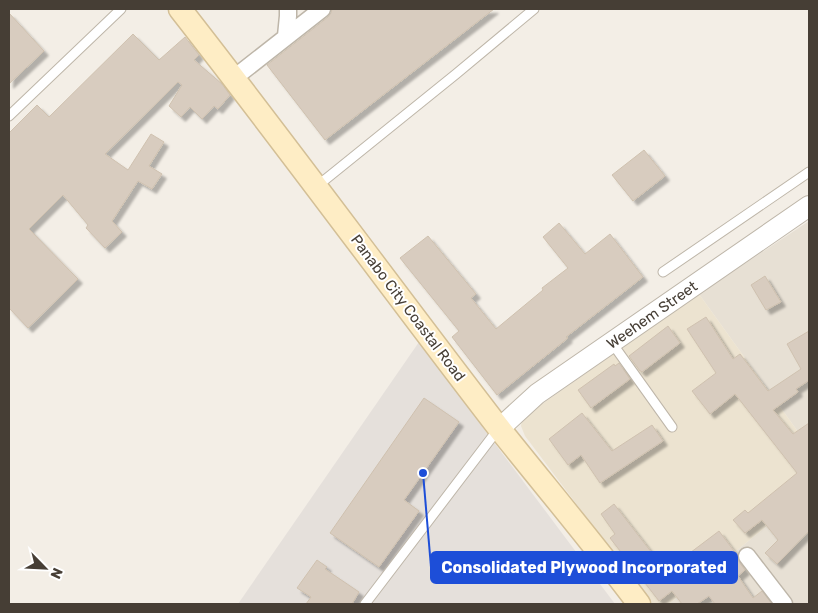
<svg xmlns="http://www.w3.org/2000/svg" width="818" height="613" viewBox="0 0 818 613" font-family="Rubik,sans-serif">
<defs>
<filter id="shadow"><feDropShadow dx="4.5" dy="4.5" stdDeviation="1" flood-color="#0004"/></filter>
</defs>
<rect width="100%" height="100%" fill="#f3eee6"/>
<path fill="#e7e0d4" d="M809 221V447L699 294Z
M809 493V604H669Z"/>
<path fill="#e5e0db" d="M419 342 615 604H238Z"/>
<path fill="#ece3d0" d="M699 294 809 447V493L669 604H652L525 436 521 426 522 420 532 411Z"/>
<path fill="#d8ccbf" stroke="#cfc1af" filter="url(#shadow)" d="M332 9H494L325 140 267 65 328 17 331 13Z
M9 13 44 51 9 84Z
M133 34 159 60 185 37 199 55 194 60 222 84 230 95 218 109 214 106 202 119 190 107 181 117 169 106 182 85 178 82 105 154 128 170 151 134 164 142 149 166 162 174 152 189 138 181 112 221 122 232 105 248 86 228 88 225 63 195 29 229 78 279 28 328 9 308V133L37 105 49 117Z
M644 150 665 176 633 201 612 175Z
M559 223 585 254 610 234 643 277 566 337 568 338 497 395 452 337 459 331 400 258 428 236 476 294 471 298 496 329 543 290 542 288 568 268 543 237Z
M765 276 781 302 766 310 751 285Z
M706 317 733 359 740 354 768 391 801 369 787 344 809 331V383L808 381 796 389 798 392 773 410 793 434 809 423V531L777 564 765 553 778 540 762 520 745 533 733 520 745 510 748 513 797 473 735 394 710 414 692 391 716 373 687 329Z
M668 326 680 343 642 372 641 371H640L629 356Z
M619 363 630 379 591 408 578 390 614 364 615 366Z
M424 398 459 422 404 500 419 511 379 567 330 533Z
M582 413 612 451 652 425 663 441 600 483 581 455 568 465 549 439Z
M614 504 666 571 719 531 737 555 739 562 745 570 738 576 753 598 762 591 772 604H715L709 596 697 604H682L672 591 659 601 610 538 615 534 601 514Z
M317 560 327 567 325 569 359 592 352 604H306L311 597 297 588Z"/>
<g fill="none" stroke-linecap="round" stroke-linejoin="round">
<defs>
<path id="service" d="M9 116 121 9
M316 187 456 74 534 9
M663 272 809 172
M612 343 672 427
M365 604 499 428"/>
<path id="minor" d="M286 36 288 16V9
M234 78 322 9
M747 556 784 604"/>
<path id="tertiary" d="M500 428 537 394 809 206"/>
<path id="secondary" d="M180 9C288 147 391 288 498 427 545 486 594 544 639 604"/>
</defs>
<use href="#service" stroke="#beb6a9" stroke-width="11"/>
<use href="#minor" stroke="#beb6a9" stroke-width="19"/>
<use href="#tertiary" stroke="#beb6a9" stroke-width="22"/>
<use href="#secondary" stroke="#d3bf96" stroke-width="25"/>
<use href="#service" stroke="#fff" stroke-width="9"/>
<use href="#minor" stroke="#fff" stroke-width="16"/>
<use href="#tertiary" stroke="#fff" stroke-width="20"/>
<use href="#secondary" stroke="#feedc5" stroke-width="22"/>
</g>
<g text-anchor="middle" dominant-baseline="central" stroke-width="4" stroke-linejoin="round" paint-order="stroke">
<g font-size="15" fill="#463e35" stroke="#fff">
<text transform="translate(408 308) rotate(53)">Panabo City Coastal Road</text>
<text transform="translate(652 315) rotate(-35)">Weehem Street</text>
</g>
</g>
<path fill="none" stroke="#1d4ed8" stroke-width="2" d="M423 473L431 567"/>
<circle fill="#1d4ed8" stroke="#fff" stroke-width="2" cx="423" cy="473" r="5"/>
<rect fill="#1d4ed8" stroke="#1d4ed8" stroke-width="2" x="431" y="552" width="306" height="31" rx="5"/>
<g font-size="16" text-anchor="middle" font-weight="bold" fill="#fff">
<text x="584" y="573">Consolidated Plywood Incorporated</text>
</g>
<rect width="818" height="613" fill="none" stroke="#463e35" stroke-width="20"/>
<g transform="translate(45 568) rotate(114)" stroke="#ffffff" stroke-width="4" paint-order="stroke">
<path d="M0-4L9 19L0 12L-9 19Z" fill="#463e35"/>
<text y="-8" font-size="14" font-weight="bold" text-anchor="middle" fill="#463e35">N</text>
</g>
</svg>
